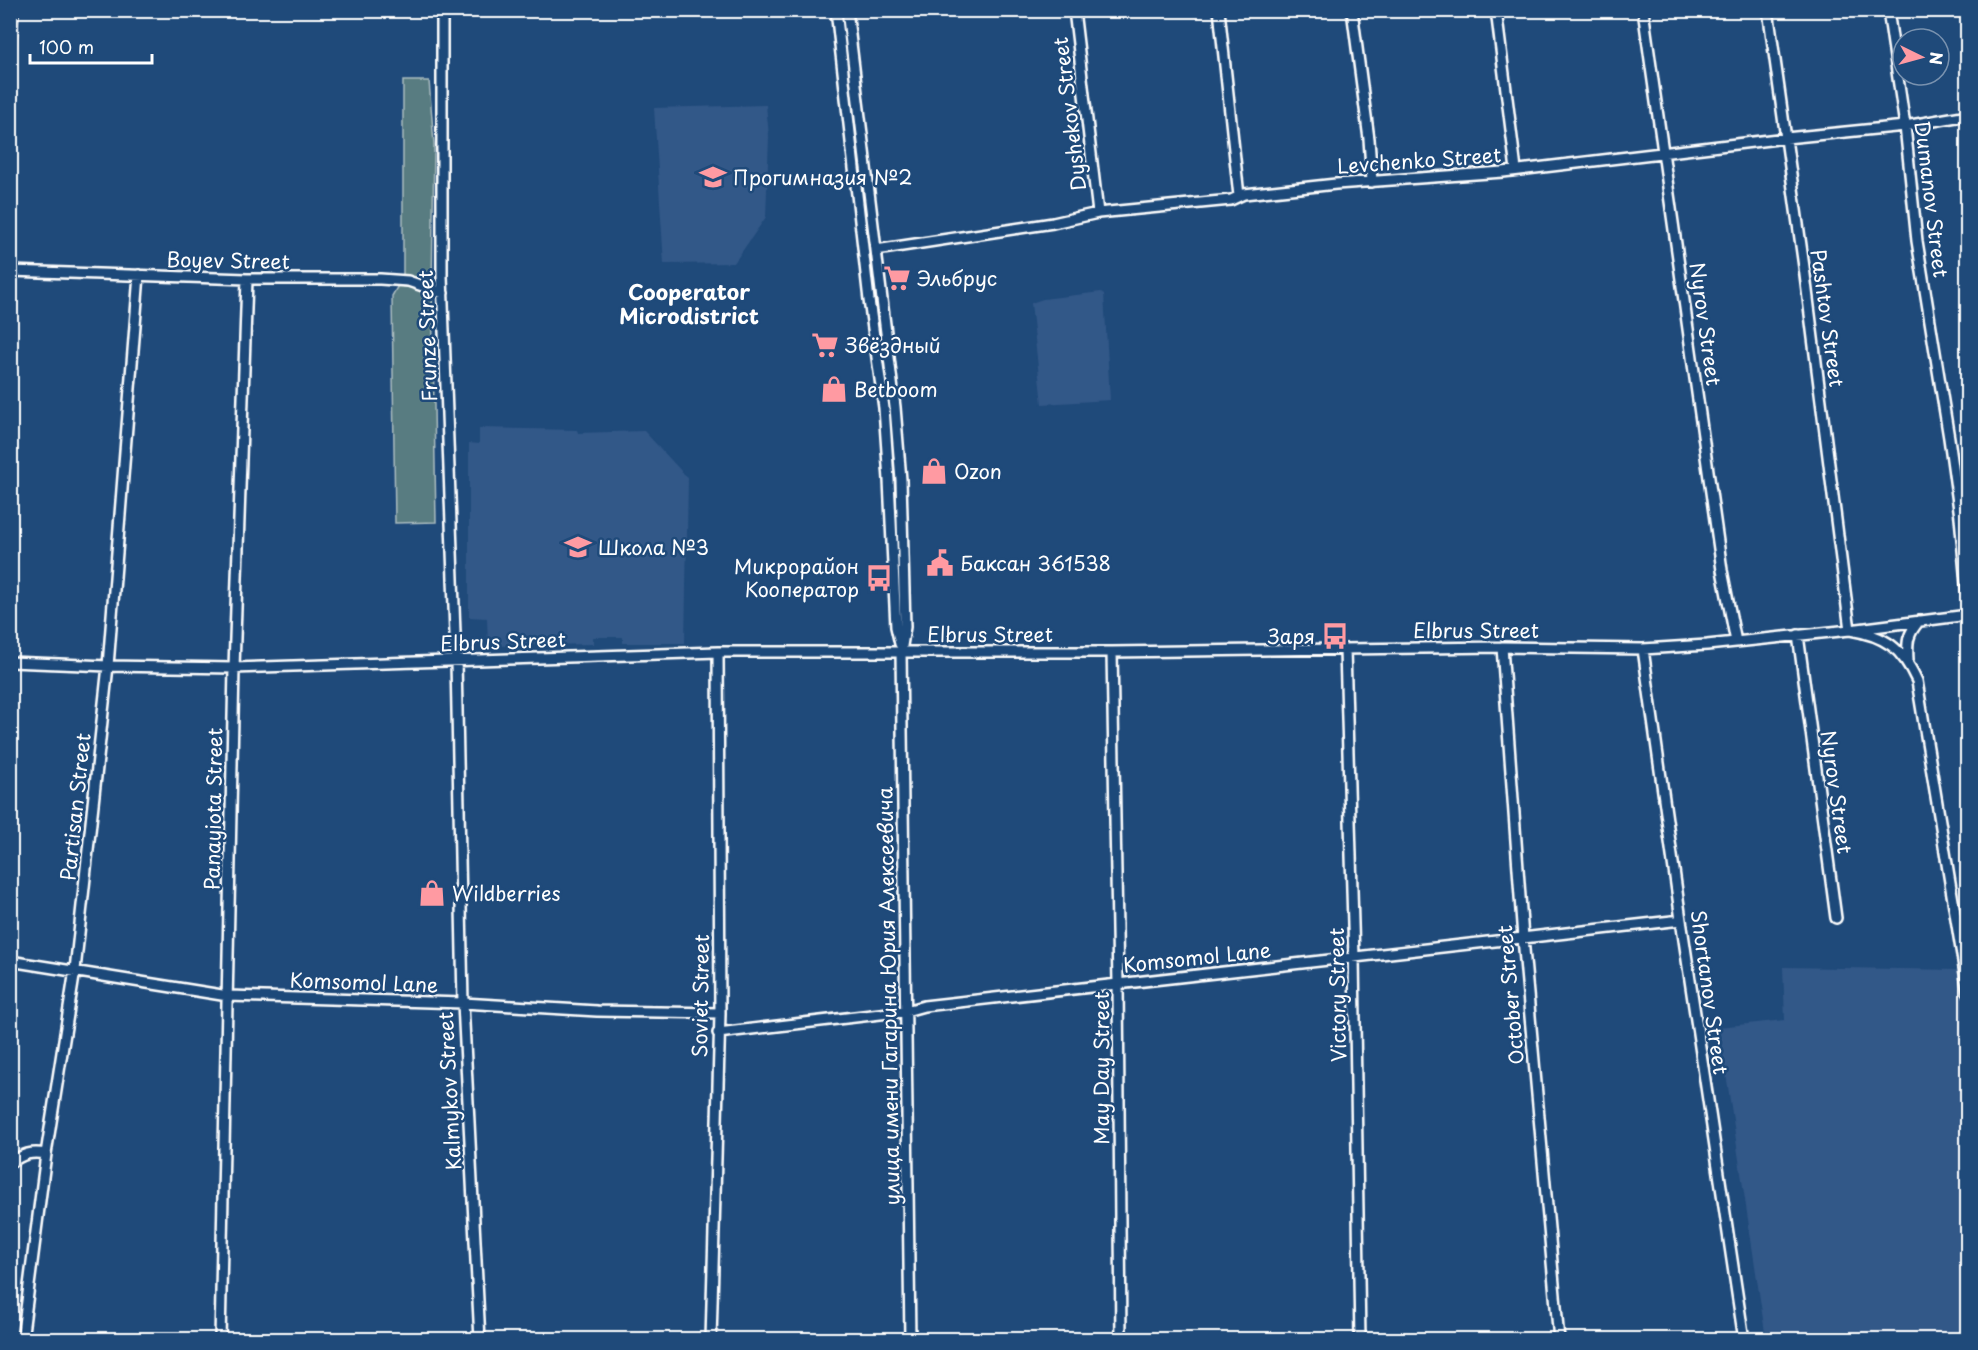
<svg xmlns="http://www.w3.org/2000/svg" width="1978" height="1350" viewBox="0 0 1978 1350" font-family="'Playpen Sans',sans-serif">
<rect width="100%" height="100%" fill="#1f4a7a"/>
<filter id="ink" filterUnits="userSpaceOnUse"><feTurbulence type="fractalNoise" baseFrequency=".0167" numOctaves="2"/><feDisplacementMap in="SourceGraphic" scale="12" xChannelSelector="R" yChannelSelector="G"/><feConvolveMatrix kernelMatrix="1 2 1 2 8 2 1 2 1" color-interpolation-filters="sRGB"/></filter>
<g filter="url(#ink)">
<path fill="#335888" d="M766 105 769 136 766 217 734 263 664 264 654 108Z
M1101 292 1104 294 1110 400 1042 404 1031 303 1043 299Z
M479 428 577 430 578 433 644 431 684 474 688 477 685 643H623V637H593V644L488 646 487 618 469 617V443L479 444Z
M1783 967 1958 970 1968 1017 1967 1339H1766L1719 1027 1785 1020Z"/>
<path fill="#587b81" stroke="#acbdc0" stroke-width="1.5" d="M403 81H429L434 144 432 289 436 522 395 523 392 296 403 277Z"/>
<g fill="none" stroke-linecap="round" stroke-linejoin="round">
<defs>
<path id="minor" d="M442 10V276L456 661 463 1003 480 1340
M836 10 869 300 884 408 889 480 896 627 900 644
M847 10 895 407 901 480 905 627 901 652 910 1340
M1074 10 1098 213
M1219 10 1239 196
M1352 10 1369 139 1372 182
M1496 10 1516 170
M1643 10 1722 570 1736 642
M1768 10 1804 267 1850 630C1886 636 1902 648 1917 681L1968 992
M1888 10 1905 126 1917 241 1949 438 1960 517 1968 606
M10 51 13 10
M876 250 1053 223 1098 213 1231 200 1244 194 1336 184 1503 172 1786 138 1905 126 1968 115
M10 271 247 279H380L408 281 443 293
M1798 635 1836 918
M1502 647 1523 938 1559 1340
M1643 649 1681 920 1744 1340
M1345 650 1354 958 1360 1340
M1112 652 1118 984 1121 1340
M1908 660C1907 642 1907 635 1919 621
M10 662 108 666 234 668 718 652H1112L1502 647 1643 649 1707 645 1850 630 1968 615
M10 961 228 996 463 1003 597 1011 720 1013
M718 1033 906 1011 924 1006 1681 920
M10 1163C23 1154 31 1151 46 1154
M22 1340 46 1154 75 970 108 666 139 275
M220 1340 234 668 247 279
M711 1340 720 1013 718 652"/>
</defs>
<use href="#minor" stroke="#fff" stroke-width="14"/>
<use href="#minor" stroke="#1f4a7a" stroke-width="9"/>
</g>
</g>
<defs>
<symbol id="school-bare" viewBox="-9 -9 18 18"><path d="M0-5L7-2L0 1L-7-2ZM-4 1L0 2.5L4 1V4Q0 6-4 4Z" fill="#ff9aa2" stroke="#1f4a7a" stroke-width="2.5" paint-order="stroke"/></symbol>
<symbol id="supermarket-bare" viewBox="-9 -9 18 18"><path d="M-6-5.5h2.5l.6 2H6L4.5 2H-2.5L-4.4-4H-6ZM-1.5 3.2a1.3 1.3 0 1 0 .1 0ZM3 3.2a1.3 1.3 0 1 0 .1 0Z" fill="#ff9aa2" stroke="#1f4a7a" stroke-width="2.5" paint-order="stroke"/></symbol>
<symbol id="shop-bare" viewBox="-9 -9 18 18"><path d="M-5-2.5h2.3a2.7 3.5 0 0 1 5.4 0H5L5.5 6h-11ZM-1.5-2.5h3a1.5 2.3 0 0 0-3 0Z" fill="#ff9aa2" stroke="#1f4a7a" stroke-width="2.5" paint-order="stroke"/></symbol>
<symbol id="civic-bare" viewBox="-9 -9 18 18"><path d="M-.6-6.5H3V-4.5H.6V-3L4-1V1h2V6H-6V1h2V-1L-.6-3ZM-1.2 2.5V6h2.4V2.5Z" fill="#ff9aa2" stroke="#1f4a7a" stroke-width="2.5" paint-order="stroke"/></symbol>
<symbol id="bus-bare" viewBox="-9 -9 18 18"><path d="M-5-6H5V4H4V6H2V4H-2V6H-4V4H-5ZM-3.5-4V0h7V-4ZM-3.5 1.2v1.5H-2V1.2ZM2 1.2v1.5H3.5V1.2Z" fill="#ff9aa2" stroke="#1f4a7a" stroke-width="2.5" paint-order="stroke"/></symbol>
</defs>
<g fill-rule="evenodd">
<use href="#school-bare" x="694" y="158" width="38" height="38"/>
<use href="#supermarket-bare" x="878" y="259" width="38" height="38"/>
<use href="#supermarket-bare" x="806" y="326" width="38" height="38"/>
<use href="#shop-bare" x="815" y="370" width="38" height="38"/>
<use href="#shop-bare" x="915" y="452" width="38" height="38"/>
<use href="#school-bare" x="559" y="528" width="38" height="38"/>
<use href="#civic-bare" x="921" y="544" width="38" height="38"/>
<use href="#bus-bare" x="860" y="559" width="38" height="38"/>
<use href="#bus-bare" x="1316" y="617" width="38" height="38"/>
<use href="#shop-bare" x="413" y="874" width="38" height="38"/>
</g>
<g text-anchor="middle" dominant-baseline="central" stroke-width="5" stroke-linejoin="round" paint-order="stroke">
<g font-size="20" fill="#fff" stroke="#1f4a7a">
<text transform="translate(1069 114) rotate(-97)">Dyshekov Street</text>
<text transform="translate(1419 160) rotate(-4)">Levchenko Street</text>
<text transform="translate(1932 199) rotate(83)">Dumanov Street</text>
<text transform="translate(228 260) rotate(1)">Boyev Street</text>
<text transform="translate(1828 318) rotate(82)">Pashtov Street</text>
<text transform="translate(1706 324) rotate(82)">Nyrov Street</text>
<text transform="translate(427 336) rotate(-92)">Frunze Street</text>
<text x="1476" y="630">Elbrus Street</text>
<text x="990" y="634">Elbrus Street</text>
<text transform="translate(503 641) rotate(-2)">Elbrus Street</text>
<text transform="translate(1837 792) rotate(82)">Nyrov Street</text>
<text transform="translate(75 807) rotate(-84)">Partisan Street</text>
<text transform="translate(213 809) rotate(-89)">Panayiota Street</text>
<text transform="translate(1197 957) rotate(-6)">Komsomol Lane</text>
<text transform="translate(364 982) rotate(2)">Komsomol Lane</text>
<text transform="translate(1710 992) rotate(82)">Shortanov Street</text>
<text transform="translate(1337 995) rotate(-91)">Victory Street</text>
<text transform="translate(1510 995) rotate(-95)">October Street</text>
<text transform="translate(700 996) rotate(-89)">Soviet Street</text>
<text transform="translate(888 996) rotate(-91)">улица имени Гагарина Юрия Алексеевича</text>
<text transform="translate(1101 1068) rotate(-90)">May Day Street</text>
<text transform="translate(449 1091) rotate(-93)">Kalmykov Street</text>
</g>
<g font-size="20" fill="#fff" stroke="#1f4a7a" text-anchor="start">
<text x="733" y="177">Прогимназия №2</text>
<text x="917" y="278">Эльбрус</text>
<text x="845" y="345">Звёздный</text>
<text x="854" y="389">Betboom</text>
<text x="954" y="471">Ozon</text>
<text x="598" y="547">Школа №3</text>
<text x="960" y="563">Баксан 361538</text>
<text x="859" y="566" text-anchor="end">Микрорайон<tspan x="859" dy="23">Кооператор</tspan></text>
<text x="1315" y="636" text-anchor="end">Заря</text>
<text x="452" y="893">Wildberries</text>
</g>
<g font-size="21" font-weight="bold" fill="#fff" stroke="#1f4a7a">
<text x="689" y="291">Cooperator<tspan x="689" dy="24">Microdistrict</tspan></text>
</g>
</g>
<rect width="1978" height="1350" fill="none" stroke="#1f4a7a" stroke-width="36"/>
<rect x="18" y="18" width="1942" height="1314" fill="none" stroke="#fff" stroke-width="2" filter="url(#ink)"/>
<g transform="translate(1921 57) rotate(95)"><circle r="28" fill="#1f4a7a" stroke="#7992af" stroke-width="1.5"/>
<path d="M0-4.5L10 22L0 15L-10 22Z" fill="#ff9aa2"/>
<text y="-9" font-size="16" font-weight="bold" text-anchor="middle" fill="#ffffff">N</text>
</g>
<path d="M30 54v9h122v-9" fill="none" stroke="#ffffff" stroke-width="3"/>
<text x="39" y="54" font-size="18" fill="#ffffff" stroke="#1f4a7a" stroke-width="4.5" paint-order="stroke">100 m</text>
</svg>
